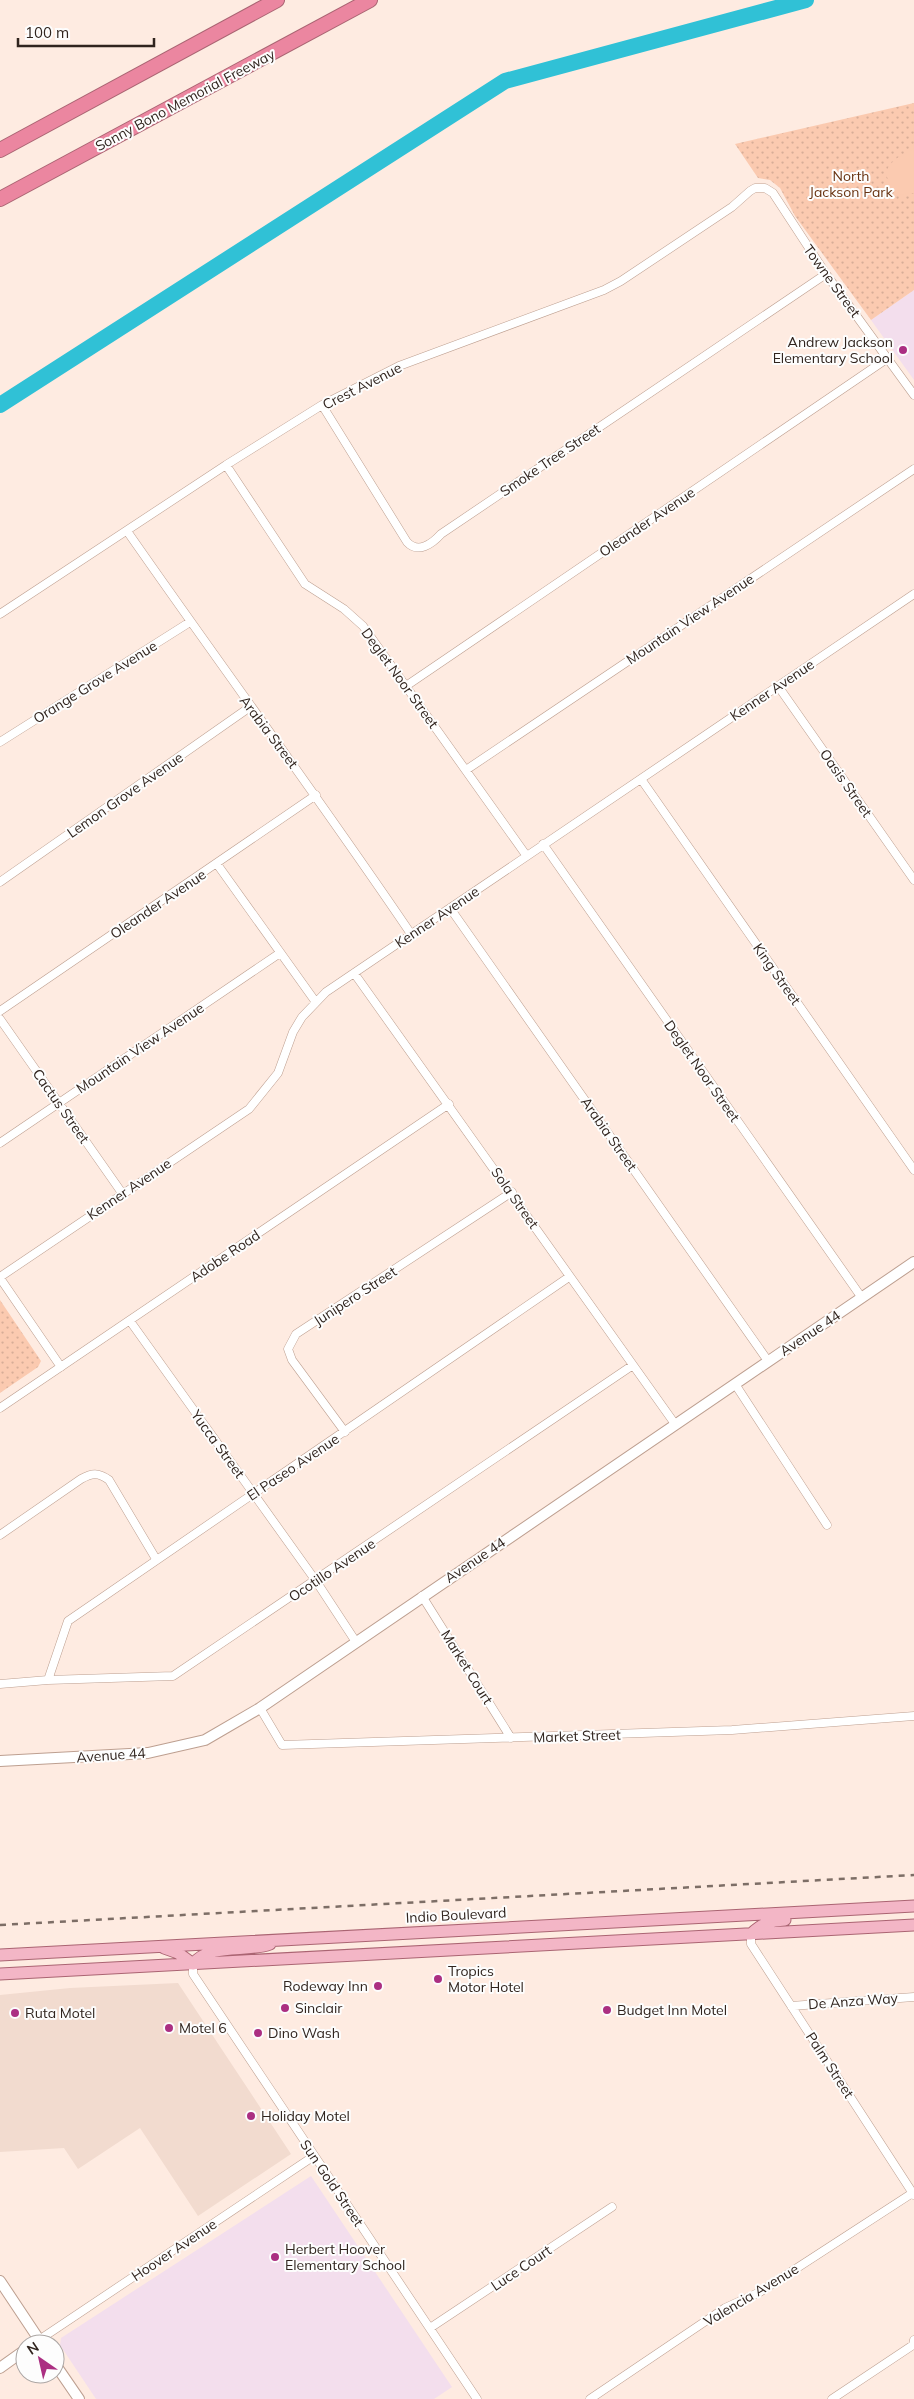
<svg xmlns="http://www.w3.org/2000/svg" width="914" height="2399" viewBox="0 0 914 2399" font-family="Mulish,sans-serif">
<defs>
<pattern id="park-dots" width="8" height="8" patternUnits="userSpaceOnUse" patternTransform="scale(1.25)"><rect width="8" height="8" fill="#fbcab0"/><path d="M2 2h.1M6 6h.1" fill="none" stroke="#d7ad97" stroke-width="1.8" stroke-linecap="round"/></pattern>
</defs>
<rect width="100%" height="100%" fill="#feebe1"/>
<path fill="#f2dbcf" d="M178 1983 291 2154 198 2216 140 2128 78 2169 64 2148 0 2152V1995L70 1988Z"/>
<path fill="#f3deed" d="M914 290V380L871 320Z
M311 2176 452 2387 434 2399H96L60 2345 61 2338Z"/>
<path fill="url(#park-dots)" d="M914 103V290L871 320 795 216 780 188 770 180 758 178 735 144Z
M0 1300 41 1361 38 1367 0 1393Z"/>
<path fill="#fbcab0" d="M914 149V193L897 195C894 190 889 183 887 177 883 164 904 153 914 149Z"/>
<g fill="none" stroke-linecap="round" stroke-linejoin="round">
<path stroke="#30c1d6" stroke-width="16" d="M0 405 505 81 806 0"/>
<defs>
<path id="street" d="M322 405 407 542C418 554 432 544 441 534L826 274
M226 465 305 584 344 609 363 626 526 855
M127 531C221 666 319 798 411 934
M0 614 226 465 322 405 399 366 604 290 621 281 732 207 750 191 755 188H765L773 193 826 274 914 395
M406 686 888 358
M778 686 914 880
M0 742 190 622
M466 770 914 469
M641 779 914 1170
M543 844 862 1298
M217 864 315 1001
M0 882 250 707
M450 908 768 1361
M354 973C462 1123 568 1274 675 1424
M0 1011 316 795
M0 1019 122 1193
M0 1143 280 953
M0 1277 249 1109 278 1073 293 1032 302 1017 326 992 914 594
M0 1278 61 1367
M130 1321 316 1581 356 1642
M735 1384 827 1525
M0 1408 449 1104
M345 1432 292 1360 288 1349 296 1334 512 1192
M0 1535 81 1479C92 1473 98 1472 109 1480L156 1559
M422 1596 511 1738
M48 1680 68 1621 569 1277
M0 1684 48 1680 173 1676 633 1365
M260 1708 282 1745 732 1730 914 1716
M751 1934V1944L914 2195
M193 1964V1974L477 2399
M791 2006 914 1997
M430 2328 612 2207
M39 2340 314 2156
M590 2399 725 2308 760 2292 914 2192
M832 2399 913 2345 914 2340"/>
<path id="secondary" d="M0 1761 148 1753 205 1740 260 1708 914 1262
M0 2281 42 2344
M55 2364 79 2399
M0 2368 25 2350"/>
<path id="primary" d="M751 1934C762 1923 771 1921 785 1920
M164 1948 178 1953 193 1964
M0 1955 914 1906
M193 1964C211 1942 246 1953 270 1944
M0 1974 914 1925"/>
<path id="highway" d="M0 150 277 0
M0 199 370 0"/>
</defs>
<use href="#street" stroke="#bd9f90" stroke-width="9"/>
<use href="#secondary" stroke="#bd9f90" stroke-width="12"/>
<use href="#primary" stroke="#aa6472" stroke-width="13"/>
<use href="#highway" stroke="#aa6472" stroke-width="16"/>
<use href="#street" stroke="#fff" stroke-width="8"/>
<use href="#secondary" stroke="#fff" stroke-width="10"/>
<use href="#primary" stroke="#f3b6c6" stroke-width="11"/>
<use href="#highway" stroke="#eb86a0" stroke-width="14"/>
<path stroke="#7d6e66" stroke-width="2.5" stroke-dasharray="6 6" stroke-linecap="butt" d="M0 1925 914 1875"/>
</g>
<g fill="#ab2f82" stroke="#fdfdfd" stroke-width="2">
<circle cx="903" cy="350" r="5"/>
<circle cx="438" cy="1979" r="5"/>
<circle cx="378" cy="1986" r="5"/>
<circle cx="285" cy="2008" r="5"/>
<circle cx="607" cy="2010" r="5"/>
<circle cx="15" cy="2013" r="5"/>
<circle cx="169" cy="2028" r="5"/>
<circle cx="258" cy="2033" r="5"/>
<circle cx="251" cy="2116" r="5"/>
<circle cx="275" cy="2257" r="5"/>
</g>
<g text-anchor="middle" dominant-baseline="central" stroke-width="4" stroke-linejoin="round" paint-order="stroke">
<g font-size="14" fill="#30241e" stroke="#fdfdfd">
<text transform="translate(185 100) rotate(-28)">Sonny Bono Memorial Freeway</text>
<text transform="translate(832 281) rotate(54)">Towne Street</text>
<text transform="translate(362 386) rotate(-27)">Crest Avenue</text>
<text transform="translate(550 460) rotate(-34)">Smoke Tree Street</text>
<text transform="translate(647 522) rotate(-34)">Oleander Avenue</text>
<text transform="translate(690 619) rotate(-34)">Mountain View Avenue</text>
<text transform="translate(400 678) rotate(54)">Deglet Noor Street</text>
<text transform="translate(95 682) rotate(-32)">Orange Grove Avenue</text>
<text transform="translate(772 690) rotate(-34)">Kenner Avenue</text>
<text transform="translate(269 732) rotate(53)">Arabia Street</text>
<text transform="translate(846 783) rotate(55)">Oasis Street</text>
<text transform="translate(125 795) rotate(-35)">Lemon Grove Avenue</text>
<text transform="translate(158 904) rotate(-34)">Oleander Avenue</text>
<text transform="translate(437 917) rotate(-34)">Kenner Avenue</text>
<text transform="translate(777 974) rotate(55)">King Street</text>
<text transform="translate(140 1048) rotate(-34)">Mountain View Avenue</text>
<text transform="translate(702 1071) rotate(55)">Deglet Noor Street</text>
<text transform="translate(61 1106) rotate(55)">Cactus Street</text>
<text transform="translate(609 1134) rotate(55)">Arabia Street</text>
<text transform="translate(129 1189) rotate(-34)">Kenner Avenue</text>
<text transform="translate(515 1198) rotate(55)">Sola Street</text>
<text transform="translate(225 1256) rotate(-34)">Adobe Road</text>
<text transform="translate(355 1296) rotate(-33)">Junipero Street</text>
<text transform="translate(810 1333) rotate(-34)">Avenue 44</text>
<text transform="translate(218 1444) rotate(54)">Yucca Street</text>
<text transform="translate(293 1467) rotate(-34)">El Paseo Avenue</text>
<text transform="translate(475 1560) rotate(-34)">Avenue 44</text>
<text transform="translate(332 1570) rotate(-34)">Ocotillo Avenue</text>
<text transform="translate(467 1667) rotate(58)">Market Court</text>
<text transform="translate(577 1736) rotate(-2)">Market Street</text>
<text transform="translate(111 1755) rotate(-4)">Avenue 44</text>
<text transform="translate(456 1915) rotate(-3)">Indio Boulevard</text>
<text transform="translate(853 2001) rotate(-4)">De Anza Way</text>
<text transform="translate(830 2065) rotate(57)">Palm Street</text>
<text transform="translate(332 2183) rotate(56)">Sun Gold Street</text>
<text transform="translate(174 2250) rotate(-34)">Hoover Avenue</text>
<text transform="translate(521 2268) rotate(-34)">Luce Court</text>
<text transform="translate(751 2295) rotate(-31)">Valencia Avenue</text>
</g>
<g font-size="14" fill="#693311" stroke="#fdfdfd">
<text x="851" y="176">North<tspan x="851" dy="16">Jackson Park</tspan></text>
</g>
<g font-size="14" fill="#30241e" stroke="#fdfdfd" text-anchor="start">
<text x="893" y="342" text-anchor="end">Andrew Jackson<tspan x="893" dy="16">Elementary School</tspan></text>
<text x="448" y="1971">Tropics<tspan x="448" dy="16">Motor Hotel</tspan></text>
<text x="368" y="1986" text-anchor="end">Rodeway Inn</text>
<text x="295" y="2008">Sinclair</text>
<text x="617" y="2010">Budget Inn Motel</text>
<text x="25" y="2013">Ruta Motel</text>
<text x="179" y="2028">Motel 6</text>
<text x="268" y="2033">Dino Wash</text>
<text x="261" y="2116">Holiday Motel</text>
<text x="285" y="2249">Herbert Hoover<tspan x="285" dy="16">Elementary School</tspan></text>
</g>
</g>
<g transform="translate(40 2359) rotate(326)"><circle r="24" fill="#fdfdfd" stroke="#aba6a4"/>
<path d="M0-4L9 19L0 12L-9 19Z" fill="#ab2f82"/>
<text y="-8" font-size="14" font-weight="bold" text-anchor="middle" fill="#30241e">N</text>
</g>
<path d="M18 38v8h136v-8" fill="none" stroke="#30241e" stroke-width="2.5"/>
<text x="25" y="38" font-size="15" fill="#30241e" stroke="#fdfdfd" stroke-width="4" paint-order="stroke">100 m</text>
</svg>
